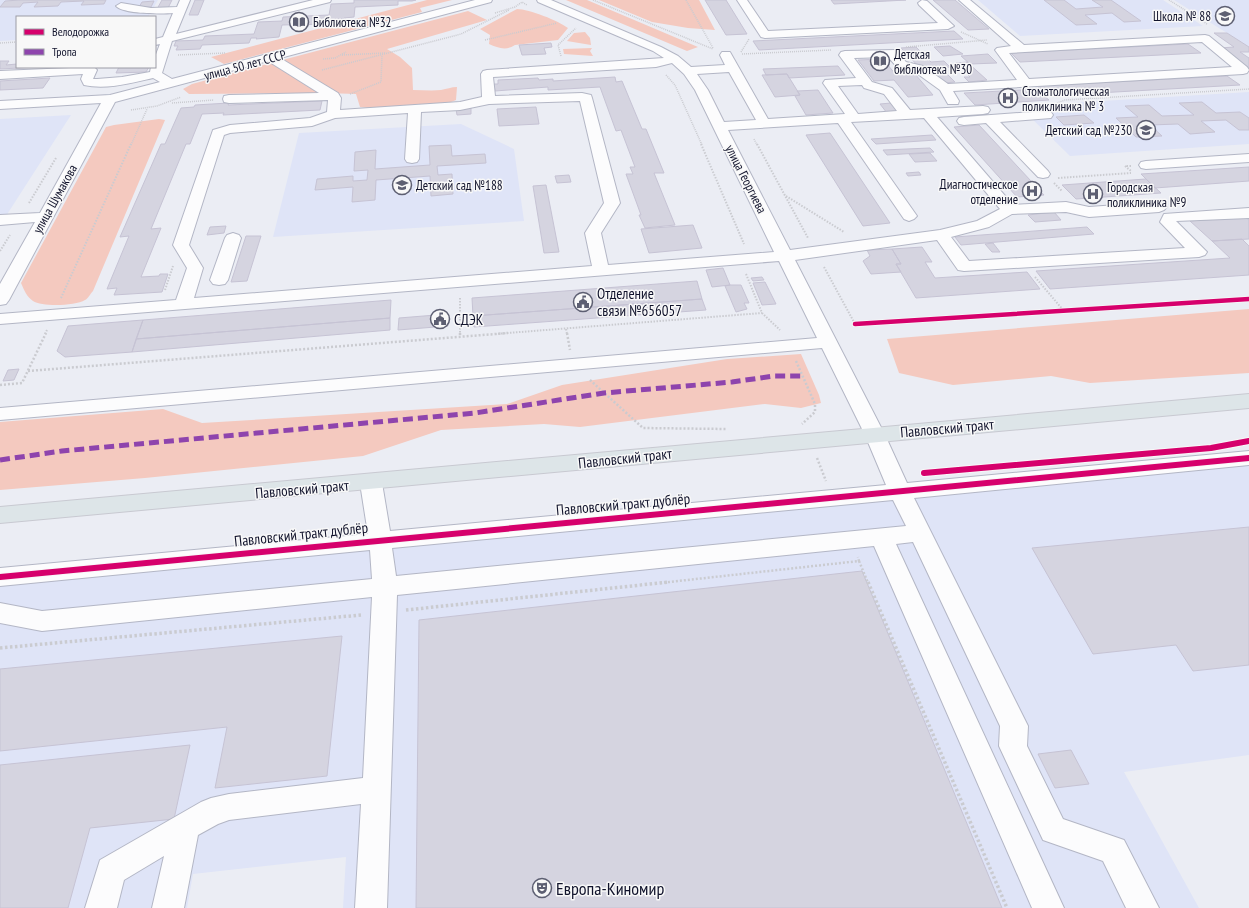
<svg xmlns="http://www.w3.org/2000/svg" width="1249" height="908" viewBox="0 0 1249 908" font-family="'PT Sans Narrow',sans-serif">
<rect width="100%" height="100%" fill="#ebedf4"/>
<path fill="#dfe4f7" d="M0 0H158L148 17H17V40L0 41Z
M978 0H1163L1203 26 1020 36Z
M1174 0H1249V47L1227 33Z
M1249 92V144L1070 156 1025 112 1075 109 1069 103Z
M71 115 6 216H0V119Z
M461 124 514 149 524 221 273 237 299 133Z
M1249 460V755L1124 772 1199 908H343L346 857 193 874 187 908H0V579Z"/>
<path fill="#f4c9bf" d="M427 0H452L420 8 422 12 224 64 211 57Z
M566 0H587L698 47 687 51Z
M599 0H699L715 30 688 28 652 22Z
M517 9C529 9 559 21 568 28L558 40 515 45C506 51 498 48 489 44L490 35 480 29Z
M468 11 487 20 387 49 400 57 412 68 413 90C422 90 432 91 441 90 447 89 451 87 457 87L456 100 444 105 380 109 360 107 356 94 326 93 189 94 183 89 192 84Z
M585 32 590 38 591 45 567 41 574 33Z
M592 48 590 51 593 56 564 54 563 49Z
M159 119 165 120 93 291C90 294 88 299 85 300 75 306 42 307 33 301 27 297 24 290 21 283L106 127 114 125Z
M1249 309V373L1090 383 1051 376 953 385 899 373 887 339Z
M801 354 819 395 821 403 801 408 765 404 580 427 544 424 441 430 363 456 145 478 0 490V422L163 409 202 423 507 404 562 385 727 359Z"/>
<path fill="#d5d4e0" stroke="#c6c3d4" d="M20 0H106L104 4 81 5 84 1 61 2 58 6 34 7 38 2 23 3 20 7H0L5 1Z
M162 0H172L168 8 157 9Z
M195 0H204L198 15H189Z
M354 0H416L412 1H398V5L355 7 354 17 344 18 343 19H328L327 24 282 25 279 37 256 39 257 38H251L249 43 202 45 200 49 176 50 178 46H174L176 41 203 40 205 36 254 34 258 22 282 21 283 17 329 15 331 4 354 3Z
M705 0H726L747 34 726 35Z
M831 0H906L834 4Z
M933 0H955L989 29 968 30Z
M1044 0H1064L1076 9 1103 7 1092 0H1111L1141 21 1124 22 1112 13 1085 15 1097 24 1076 25Z
M154 1 151 7H139L142 2Z
M954 31 963 39 759 50 753 41Z
M1214 33H1227L1249 47V52H1240L1249 58V68L1220 48 1234 47Z
M551 43 552 47 544 48 546 54 522 55 519 45Z
M1188 44 1201 53 1020 62 1011 53Z
M950 46 963 54 943 56 934 47Z
M916 47 931 62 944 61 950 67 921 69 901 48Z
M988 54 997 63 970 64 961 56Z
M883 59 896 75 915 74 933 95 908 97 894 80 874 81 858 60Z
M0 61H9L6 65 17 64V67H38L0 69Z
M967 62 987 80 969 82 964 77H970L956 63Z
M838 66 845 75 789 78 787 74 766 75 763 69Z
M119 67H149L146 72 116 73Z
M940 67 955 82 944 83 930 68Z
M787 74 800 95 775 97 762 75Z
M1227 76 1240 85 1044 96 1049 100 975 105 964 93 1040 89 1037 86Z
M615 77 616 82 622 81 642 129H646L664 173H654L675 225 645 228 639 215H641L626 174H633L630 167H635L621 130 616 131 600 87 548 90V87L495 91 494 84H498V80L538 78 539 80 553 79V81Z
M50 78 43 88 0 90V81Z
M818 90 833 113 806 115 795 96 800 95 797 91Z
M322 101 320 110 223 115 224 113 202 114 190 144H186L151 229 161 228 141 277 159 276 160 274H168L162 292 114 295 117 288 107 289 129 236 120 237 161 144H165L181 108 194 107 195 105 229 103 228 105Z
M1202 102 1216 113 1240 112 1249 118V130H1239L1226 120 1201 121 1215 132 1190 134 1178 124 1150 125 1162 136 1136 137 1116 118 1138 117 1125 106 1149 105 1162 116 1194 115 1179 103Z
M891 103 898 112 887 113 880 104Z
M536 107 539 124 499 126 497 109Z
M471 108V114L457 115 456 109Z
M1084 115 1094 123 1064 125 1056 117Z
M979 125 1044 195 1017 197 954 127Z
M830 133 890 223 863 226 806 135Z
M932 135 936 140 876 144 871 139Z
M451 145 452 156 485 154 486 163 437 166 438 175 452 174 453 194 431 196 430 176 376 180 375 200 352 202 353 187 315 190 317 179 353 176V181L367 180 368 170 354 171 355 152 376 150 375 169 430 165 429 146Z
M930 148 934 152 887 155 883 150Z
M930 153 937 161 915 162 909 154Z
M1249 167V181L1155 188 1141 174Z
M919 172 921 175 908 176 906 173Z
M569 175 571 182 557 183 555 176Z
M1146 179 1161 193 1076 199 1062 185Z
M546 185 559 252 544 253 533 186Z
M1054 212 1061 220 1035 222 1028 215Z
M1245 217 1249 220V239L1212 241 1190 221Z
M693 225 702 248 649 253 641 229Z
M226 226 224 233 207 235 210 227Z
M1087 227 1094 234 961 245 955 237Z
M246 236H261L247 281 231 282Z
M1242 239 1249 246V275L1050 289 1036 271 1230 258 1212 241Z
M993 243 1000 252H992L985 244Z
M922 247 932 262H925L935 278 1027 272 1040 289 916 298 896 264H901L892 249Z
M892 249 901 264H896L901 272 871 274 863 261 870 256 867 250Z
M723 268 730 285 712 287 706 270Z
M762 277 764 280 753 281 751 278Z
M697 281 702 299 473 316 472 298Z
M765 282 776 304 762 305 753 283Z
M730 285H741L749 303H744L747 309 736 312 725 286Z
M702 299 706 310 474 327 473 316Z
M391 300 390 318 136 339 143 320Z
M448 314V326L398 330 399 318Z
M390 318V330L132 352 136 339Z
M143 320 132 352 65 357 57 351 68 326Z
M19 369 14 380 3 381 8 370Z
M1249 527V665L1193 671 1176 645 1093 654 1032 548Z
M862 571 1002 908H416L419 620Z
M342 636 327 776 215 788 227 727 0 751V669Z
M190 745 174 819 90 828 68 908H0V765Z
M1071 750 1089 784 1055 788 1038 754Z"/>
<g fill="none" stroke-linecap="round" stroke-linejoin="round">
<defs>
<path id="minor" d="M180 0H190L176 34 313 0H331L330 2 172 41 162 73 172 79 475 0H492L491 2 280 58 338 93 341 98 340 110 460 102 482 97 481 74 483 71 487 70 664 58 653 51 538 2 537 0H551L661 47 678 56 691 67 725 65 720 55 722 52H730L768 119 845 114 823 83 825 80 856 78 839 55 841 52 845 51 895 50 906 62 923 66 948 84 1017 80 995 50 997 48 1011 46 959 0H970L1024 45 1205 35 1209 36 1247 67 1249 70 1247 73 1243 74 953 91 959 101 958 104H948L940 90 915 72 898 68 888 57 854 58 872 82 892 88 910 110 983 106 988 107 990 110 988 113 983 114 937 117 1013 205 1066 202 1089 207 1159 202 1164 204 1167 207 1164 210 1159 212 1089 217 1066 212 1012 214 989 227 951 237 969 261 1185 248 1160 222 1164 214 1249 208V218L1176 221 1207 252 1205 255 1199 257 964 271 958 270 937 240 795 260 885 435 907 483 1249 451V465L914 498 1028 726 1027 746 1063 819 1124 840 1159 908H1126L1103 861 1043 840 999 746 1000 726 913 542 896 544 1064 908H1032L874 546 397 595 387 908H355L361 804 229 820 218 824 198 835 184 908H152L164 856 124 880 117 908H85L100 860 201 802 211 798 229 794 363 778 372 597 42 631 0 623V603L42 611 372 579 370 550 0 586V568L368 534 360 483 363 478 371 476 379 478 382 483 390 531 886 485 865 435 822 348 0 420V408L817 338 779 261 0 324V314L176 300 187 268 173 245 213 130 230 125 310 118 327 112 328 100 229 103 224 102 223 99 224 96 229 95 319 93 268 61 115 102 9 300 6 304 0 305V284L35 222 0 225V215L40 213 101 103 0 109V101L110 95 160 82 153 78C131 83 106 90 84 85L81 79 83 74 0 79V71L94 67 97 70 93 79H97L122 77 150 72 151 67H155V57L160 44 155 45V39L163 37 173 13C162 14 123 14 116 6L121 3 151 8 177 7ZM1202 42 1232 67 1029 79 1009 53ZM672 63 684 74 695 90 774 252 608 265 601 233 620 203 592 98 591 95 582 93 495 96 493 77 656 67ZM729 72 756 120 724 122 708 90 697 74ZM862 85 864 88 884 94 897 111 858 114 838 86ZM580 101 604 203 585 233 592 266 194 298 203 268 189 245 224 135 230 133 312 126 335 118 408 113 405 159 407 162 412 163 417 162 419 159 421 112 460 110 489 104ZM924 118 1000 209 977 221 940 230 790 250 728 130 838 123 904 219 909 221 914 219 917 216 851 122ZM893 500 906 526 396 576 392 548Z
M737 0H747L768 31 938 23 919 5 918 3 922 0 927 1 954 26 948 29 765 38 761 37Z
M1046 111 1051 112 1053 115 1051 118 1000 122 1048 171 1050 174 1048 177 1043 178 1038 177 986 123 964 125 959 124 957 121 959 118 964 117Z
M1249 154V162L1146 169 1141 168 1139 165 1141 162 1146 161Z
M233 233 239 235 241 238 228 280 225 284 219 285 213 284 210 280 225 238 227 235Z"/>
<path id="major" d="M1249 394V408L0 523V507Z"/>
</defs>
<use href="#minor" stroke="#b3b6c5" stroke-width="2"/>
<use href="#major" stroke="#c8c9d1" stroke-width="2"/>
<path stroke="#cacbd0" stroke-width="1.5" stroke-dasharray="1 1" stroke-linecap="butt" d="M593 0 713 49
M686 0 713 48
M1169 0 1207 24
M495 13 515 7 522 2 527 5
M961 32 988 44
M485 40 557 23
M0 43 17 42
M906 47 987 40
M741 52 749 39
M742 54 831 50
M178 55 225 53
M342 55 385 53
M561 56 558 45 576 28
M323 59 335 58 346 52
M322 70 461 34 509 10
M666 75 675 85 702 145
M350 94 381 82 382 55
M172 103 214 100
M1055 104 1065 100 1249 89
M131 110 157 106 181 97
M754 139 757 145
M131 145 147 109"/>
<path stroke="#cacbd0" stroke-width="2" stroke-dasharray="1.5 1.5" stroke-linecap="butt" d="M701 144 744 244
M757 144 808 238
M1131 166H1125L1131 171
M1058 178 1131 173
M1054 183 1062 191
M786 196 844 232
M29 203 56 158
M0 251 10 235
M824 267 855 324 1249 299
M746 274 762 313 780 330
M1035 277 1064 311
M165 290 173 266
M61 298 131 144
M460 298V334
M566 329 567 334
M45 334 47 330
M495 334 762 313"/>
<path stroke="#cacbd0" stroke-width="2.5" stroke-dasharray="2 2" stroke-linecap="butt" d="M460 333V337
M567 333 570 350
M796 361 815 404V412L802 424
M28 371 508 333
M590 380 643 428 726 429
M0 385 22 383 46 333
M817 458 826 481
M859 561 868 583
M660 583 859 561 858 557"/>
<path stroke="#cacbd0" stroke-width="3.5" stroke-dasharray="2.5 2.5" stroke-linecap="butt" d="M868 582 1007 908
M406 610 669 582
M0 648 361 615"/>
<use href="#minor" fill="#fcfcfd" fill-rule="evenodd"/>
<use href="#major" fill="#dde5e8" fill-rule="evenodd"/>
<path stroke="#8e44ad" stroke-width="5" stroke-dasharray="10 5" stroke-linecap="butt" d="M0 460 62 451 475 413 604 393 732 382 774 376H803"/>
<defs>
<path id="cycleway-far1" d="M855 324 1249 299"/>
<path id="cycleway" d="M924 473 1211 448 1249 441
M0 577 1249 458"/>
</defs>
<use href="#cycleway-far1" stroke="#f8f8f8" stroke-width="6"/>
<use href="#cycleway" stroke="#f8f8f8" stroke-width="8"/>
<use href="#cycleway-far1" stroke="#d6006c" stroke-width="4.5"/>
<use href="#cycleway" stroke="#d6006c" stroke-width="6"/>
</g>
<defs>
<symbol id="school-ring" viewBox="-11 -11 22 22"><circle r="9.5" fill="#f8f8f8" stroke="#5d5f72" stroke-width="1.5"/><path d="M0-5L7-2L0 1L-7-2ZM-4 1L0 2.5L4 1V4Q0 6-4 4Z" fill="#5d5f72"/></symbol>
<symbol id="library-ring" viewBox="-11 -11 22 22"><circle r="9.5" fill="#f8f8f8" stroke="#5d5f72" stroke-width="1.5"/><path d="M-6-4Q-3-5.5-.7-3.5V5Q-3 3-6 4ZM6-4Q3-5.5 .7-3.5V5Q3 3 6 4Z" fill="#5d5f72"/></symbol>
<symbol id="hospital-ring" viewBox="-11 -11 22 22"><circle r="9.5" fill="#f8f8f8" stroke="#5d5f72" stroke-width="1.5"/><path d="M-5-5h3v3.5h4V-5h3V5h-3V1.5h-4V5h-3Z" fill="#5d5f72"/></symbol>
<symbol id="civic-ring" viewBox="-11 -11 22 22"><circle r="9.5" fill="#f8f8f8" stroke="#5d5f72" stroke-width="1.5"/><path d="M-.6-6.5H3V-4.5H.6V-3L4-1V1h2V6H-6V1h2V-1L-.6-3ZM-1.2 2.5V6h2.4V2.5Z" fill="#5d5f72"/></symbol>
<symbol id="theatre-ring" viewBox="-11 -11 22 22"><circle r="9.5" fill="#f8f8f8" stroke="#5d5f72" stroke-width="1.5"/><path d="M-5-5.5Q0-4 5-5.5V0Q5 5 0 6Q-5 5-5 0ZM-3.3-2.5H-1v1.5H-3.3ZM1-2.5H3.3v1.5H1ZM-2.8 1Q0 5.5 2.8 1Z" fill="#5d5f72"/></symbol>
</defs>
<g fill-rule="evenodd">
<use href="#school-ring" x="1214" y="5" width="22" height="22"/>
<use href="#library-ring" x="288" y="11" width="22" height="22"/>
<use href="#library-ring" x="869" y="50" width="22" height="22"/>
<use href="#hospital-ring" x="997" y="87" width="22" height="22"/>
<use href="#school-ring" x="1135" y="119" width="22" height="22"/>
<use href="#school-ring" x="391" y="174" width="22" height="22"/>
<use href="#hospital-ring" x="1021" y="180" width="22" height="22"/>
<use href="#hospital-ring" x="1082" y="183" width="22" height="22"/>
<use href="#civic-ring" x="572" y="291" width="22" height="22"/>
<use href="#civic-ring" x="429" y="308" width="22" height="22"/>
<use href="#theatre-ring" x="531" y="877" width="22" height="22"/>
</g>
<g text-anchor="middle" dominant-baseline="central" stroke-width="3" stroke-linejoin="round" paint-order="stroke">
<g font-size="13" fill="#11132c" stroke="#f8f8f8" text-anchor="start">
<text x="1211" y="16" text-anchor="end">Школа № 88</text>
<text x="313" y="22">Библиотека №32</text>
<text x="894" y="54">Детская<tspan x="894" dy="15">библиотека №30</tspan></text>
<text x="1022" y="91">Стоматологическая<tspan x="1022" dy="15">поликлиника № 3</tspan></text>
<text x="1132" y="130" text-anchor="end">Детский сад №230</text>
<text x="1018" y="184" text-anchor="end">Диагностическое<tspan x="1018" dy="15">отделение</tspan></text>
<text x="416" y="185">Детский сад №188</text>
<text x="1107" y="187">Городская<tspan x="1107" dy="15">поликлиника №9</tspan></text>
</g>
<g font-size="13" fill="#11132c" stroke="#f8f8f8">
<text transform="translate(245 65) rotate(-15)">улица 50 лет СССР</text>
<text transform="translate(746 179) rotate(63)">улица Георгиева</text>
<text transform="translate(55 199) rotate(-61)">улица Шумакова</text>
</g>
<g font-size="15" fill="#11132c" stroke="#f8f8f8" text-anchor="start">
<text x="597" y="293">Отделение<tspan x="597" dy="17">связи №656057</tspan></text>
<text x="454" y="319">СДЭК</text>
</g>
<g font-size="15" fill="#11132c" stroke="#f8f8f8">
<text transform="translate(947 428) rotate(-5)">Павловский тракт</text>
<text transform="translate(625 458) rotate(-6)">Павловский тракт</text>
<text transform="translate(302 489) rotate(-5)">Павловский тракт</text>
<text transform="translate(623 504) rotate(-5)">Павловский тракт дублёр</text>
<text transform="translate(301 534) rotate(-6)">Павловский тракт дублёр</text>
</g>
<g font-size="18" fill="#11132c" stroke="#f8f8f8" text-anchor="start">
<text x="556" y="888">Европа-Киномир</text>
</g>
</g>
<rect x="16" y="16" width="140" height="52" fill="#f8f8f8" stroke="#9c9ca6"/>
<rect x="24" y="29" width="20" height="6" fill="#d6006c" stroke="#9c9ca6"/>
<text x="52" y="36" font-size="12" fill="#11132c">Велодорожка</text>
<rect x="24" y="49" width="20" height="6" fill="#8e44ad" stroke="#9c9ca6"/>
<text x="52" y="56" font-size="12" fill="#11132c">Тропа</text>
</svg>
